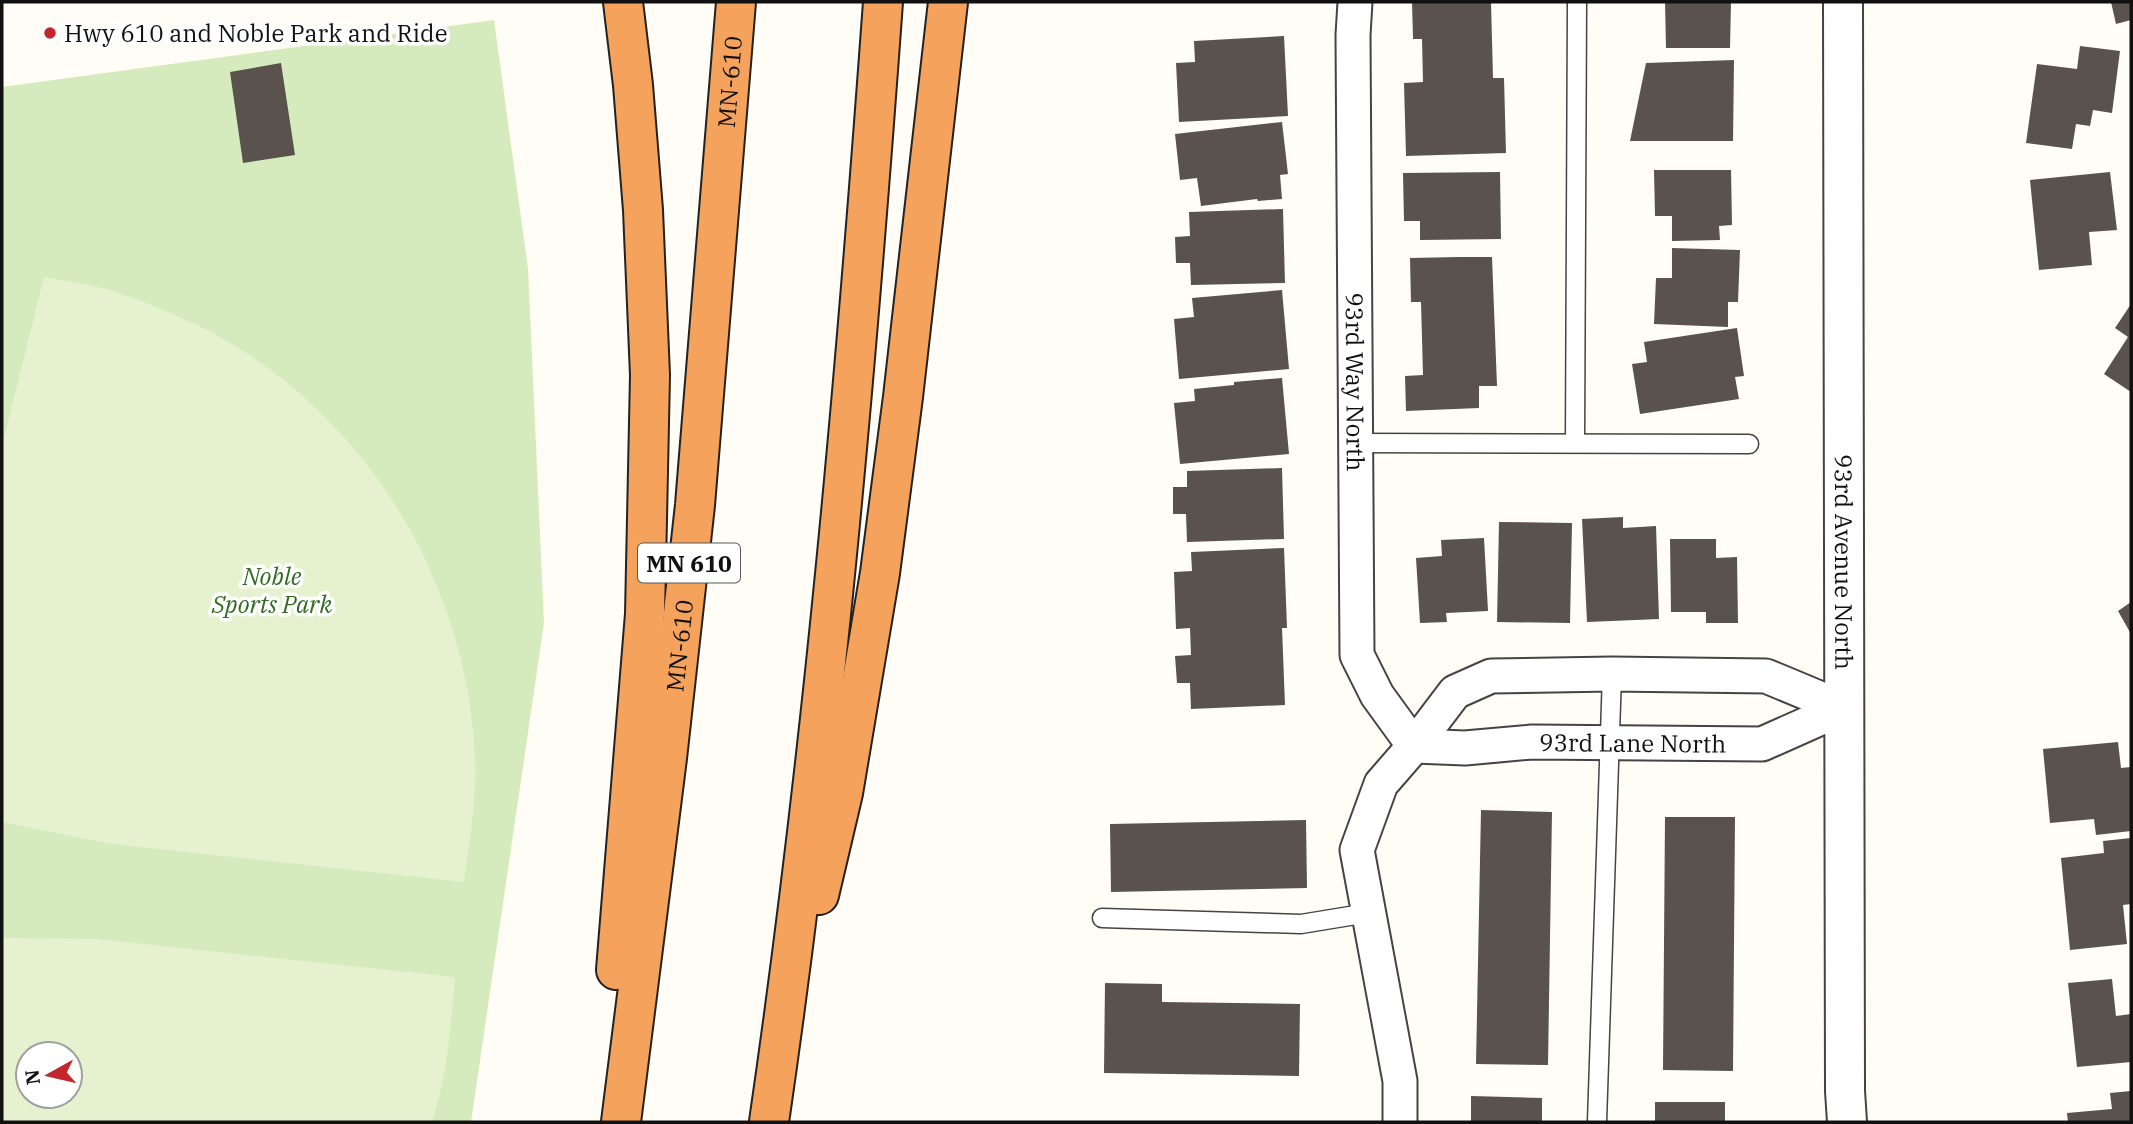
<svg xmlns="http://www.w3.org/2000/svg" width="2133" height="1124" viewBox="0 0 2133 1124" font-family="'IBM Plex Serif',serif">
<rect width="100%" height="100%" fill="#fffdf5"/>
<path fill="#d5ebbd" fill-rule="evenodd" d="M494 20 528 269 544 623 471 1122H2V87ZM28 1054H70V1096H28Z"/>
<path fill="#e6f2cf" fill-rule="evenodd" d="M44 277C67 281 90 284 112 291 143 301 175 314 205 329 364 411 466 578 475 756 477 798 470 840 464 882L112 844 2 822V446Z
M2 938 97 939 455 977C451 1027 447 1075 432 1122H2ZM28 1054H70V1096H28Z"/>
<path fill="#5a524d" d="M1412 2H1491L1493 78H1504L1506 153 1406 156 1404 83 1423 82 1422 39H1413Z
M1665 2H1731L1730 48H1666Z
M2111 2H2131V20L2116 24Z
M1284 36 1288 116 1179 122 1176 63 1195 62 1194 41Z
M2080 46 2120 51 2112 113 2093 110 2090 126 2076 124 2072 149 2026 143 2037 64 2077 69Z
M1734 60 1733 141H1630L1646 63Z
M281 63 295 155 243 163 230 72Z
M1282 122 1288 174 1280 175 1282 199 1258 201 1257 199 1201 206 1197 178 1180 180 1175 134Z
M1654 170H1731L1732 225 1719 226 1720 240 1672 241V216H1655Z
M1500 172 1501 239 1420 240V221H1404L1403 173Z
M2110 172 2117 230 2089 232 2092 265 2039 270 2030 180Z
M1283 209 1285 283 1191 285 1190 263H1176L1175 237 1190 236 1189 212Z
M1672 248 1740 250 1738 302H1728V327L1654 324 1656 278H1672Z
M1459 257H1492L1497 386H1479V408L1406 411 1405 376 1423 375 1421 302H1411L1410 258Z
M1282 290 1289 369 1179 379 1174 319 1194 317 1192 298Z
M2131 304V392L2104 374 2128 337 2115 328Z
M1737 328 1744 376 1735 377 1739 399 1640 414 1632 364 1647 362 1644 342Z
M1282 378 1289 454 1180 464 1174 403 1195 401 1194 389 1234 385V382Z
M1282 468 1284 539 1187 542 1186 514H1173V487H1187V471Z
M1623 517V528L1656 526 1659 619 1587 622 1582 519Z
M1499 522 1572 523 1570 623 1497 622Z
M1484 538 1488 611 1446 613 1447 622 1420 623 1416 558 1442 556 1441 540Z
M1670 539H1716V558L1737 557 1738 623H1706V612H1671Z
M1284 548 1287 628H1282L1285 705 1191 709 1190 683H1177L1175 656 1191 655 1190 628 1176 629 1174 572 1192 571 1191 552Z
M2131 602V634L2118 611Z
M2118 742 2121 768 2131 767V831L2096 835 2094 819 2050 823 2043 749Z
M1481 810 1552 812 1548 1065 1476 1064Z
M1665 817H1735L1733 1071 1663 1070Z
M1306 820 1307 888 1111 892 1110 824Z
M2131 838V904L2123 905 2127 944 2070 950 2061 858 2104 853 2103 841Z
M2112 979 2116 1016 2131 1014V1062L2077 1067 2068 983Z
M1105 983 1162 984V1002L1300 1004 1299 1076 1104 1073Z
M2131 1091V1122H2068L2067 1113 2112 1109 2110 1093Z
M1471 1096 1542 1098V1122H1471Z
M1655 1102H1725V1122H1655Z"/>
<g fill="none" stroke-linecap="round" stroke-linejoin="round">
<defs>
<path id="service" d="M1354 443 1749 444
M1575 443 1577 2
M1102 918 1301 924 1368 913
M1597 1122 1612 674"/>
<g id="minor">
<path id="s1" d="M1355 2 1353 35 1357 655 1377 695 1414 746"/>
<path id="s2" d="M1414 746 1465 748 1532 742 1762 744 1843 708"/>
<path d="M1400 1122V1081L1357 850 1381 784 1414 746 1455 692 1491 676 1612 674 1766 676 1843 708"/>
</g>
<g id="tertiary">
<path id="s3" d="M1843 2 1845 1091 1847 1122"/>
</g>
<g id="motorway">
<path d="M819 895 843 793 880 573 903 397 948 2"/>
<path d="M616 970 645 614 650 375 643 210 633 85 623 2"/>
<path id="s4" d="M621 1122 667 758 695 505 736 2"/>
<path d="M769 1122C823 751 856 376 883 2"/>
</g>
</defs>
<use href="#service" stroke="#444" stroke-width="21"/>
<use href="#minor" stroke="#444" stroke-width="37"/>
<use href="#tertiary" stroke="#444" stroke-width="42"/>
<use href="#motorway" stroke="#222" stroke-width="42"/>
<use href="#service" stroke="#fff" stroke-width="18"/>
<use href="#minor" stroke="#fff" stroke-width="33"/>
<use href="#tertiary" stroke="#fff" stroke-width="38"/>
<use href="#motorway" stroke="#f5a25d" stroke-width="38"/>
</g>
<circle fill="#c4262e" stroke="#fff" stroke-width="2.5" cx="50" cy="33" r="7"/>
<g text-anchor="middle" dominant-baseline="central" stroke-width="7" stroke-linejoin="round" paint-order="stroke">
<rect fill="#fff" stroke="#585858" stroke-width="2" x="638" y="543.5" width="102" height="39" rx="5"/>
<g font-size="23" font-weight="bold" fill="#111">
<text x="689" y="563">MN 610</text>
</g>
<g font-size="24" fill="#111" stroke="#fff" text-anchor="start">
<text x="64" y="33">Hwy 610 and Noble Park and Ride</text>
</g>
<g font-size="24" fill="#111" stroke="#fff">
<text stroke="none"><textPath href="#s4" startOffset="1046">MN-610</textPath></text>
<text stroke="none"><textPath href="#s1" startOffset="380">93rd Way North</textPath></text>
<text stroke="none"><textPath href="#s3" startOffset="560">93rd Avenue North</textPath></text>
<text stroke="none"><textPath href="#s4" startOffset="480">MN-610</textPath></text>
<text stroke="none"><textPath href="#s2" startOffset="219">93rd Lane North</textPath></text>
</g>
<g font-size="24" font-style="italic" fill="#2f6b1f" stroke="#fff">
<text x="272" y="576">Noble<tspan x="272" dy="28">Sports Park</tspan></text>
</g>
</g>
<rect width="2133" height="1124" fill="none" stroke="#111111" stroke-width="7"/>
<g transform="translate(49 1075) rotate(262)"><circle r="33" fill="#ffffff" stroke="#a0a0a0" stroke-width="2"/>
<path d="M0-5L12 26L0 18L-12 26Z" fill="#c4262e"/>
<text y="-10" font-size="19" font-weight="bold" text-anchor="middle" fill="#111111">N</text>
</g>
</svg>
